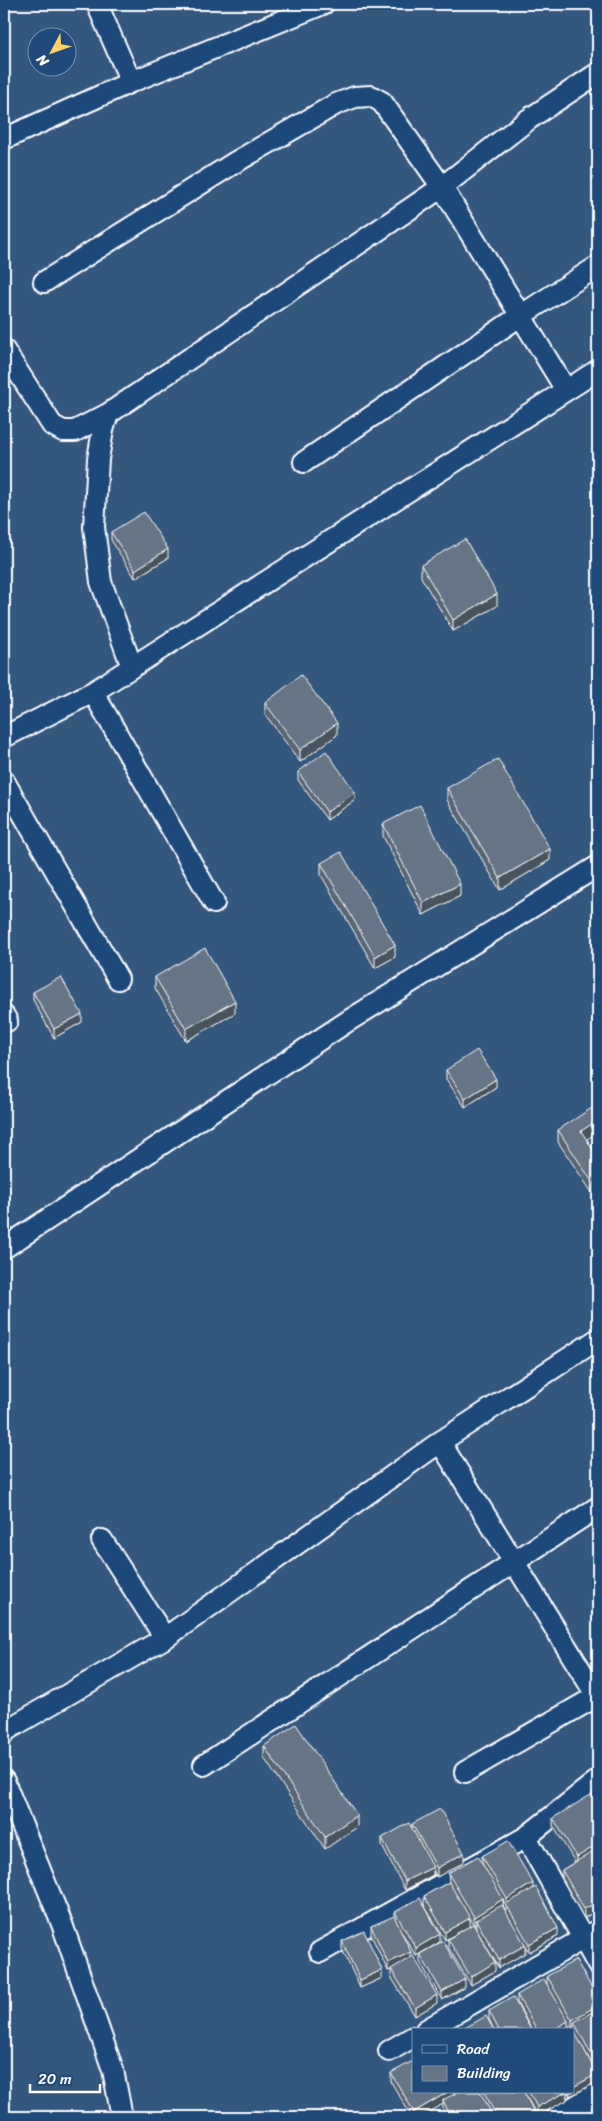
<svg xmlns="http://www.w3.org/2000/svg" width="602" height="2121" viewBox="0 0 602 2121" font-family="Sriracha,sans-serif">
<rect width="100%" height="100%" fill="#34577d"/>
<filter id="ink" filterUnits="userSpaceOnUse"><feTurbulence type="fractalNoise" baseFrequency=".02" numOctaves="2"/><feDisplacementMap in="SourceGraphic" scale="10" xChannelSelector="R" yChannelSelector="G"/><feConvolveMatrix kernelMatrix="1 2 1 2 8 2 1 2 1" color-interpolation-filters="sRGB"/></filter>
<g filter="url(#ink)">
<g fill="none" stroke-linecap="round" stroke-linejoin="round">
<defs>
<path id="minor" d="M97 4 131 82 323 4
M4 139 131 82
M44 282 234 163 336 104 355 97 371 96 382 102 442 187 566 390
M4 350 52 425 63 431H75L108 414 442 187 529 119 598 73
M108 414 103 430 98 459 94 527 101 582 132 667
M304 462 520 316 598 266
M93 692 214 903
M4 737 93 692 598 370
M4 781 118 979
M4 1016 7 1021
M4 1248 348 1021 598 866
M440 1442 598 1698
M102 1540 165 1638
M4 1734 5 1731 165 1638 440 1442 598 1339
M204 1765 598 1507
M465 1772 597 1696
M4 1781 62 1924 113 2070 122 2117
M526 1837 598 1965
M320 1952 526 1837 598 1780
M426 2030 598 1930
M389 2051 413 2037
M557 2117 598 2093"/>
</defs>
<use href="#minor" stroke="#fff" stroke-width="24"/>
<use href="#minor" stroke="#1f4a7a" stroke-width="20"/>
</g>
<path fill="#586572" stroke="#fff" fill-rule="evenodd" d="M111 532 168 558 135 578 111 540Z
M421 565 497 606 453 631 421 577Z
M265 703 337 735 300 762 265 714Z
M298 772 355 800 327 820 298 780Z
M447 788 550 860 500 890 447 800Z
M383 824 460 896 423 915 383 836Z
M321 863 395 957 375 968 321 875Z
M155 977 235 1013 186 1041 155 988Z
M33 992 82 1022 54 1038 33 1000Z
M446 1070 496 1087 465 1107 446 1079Z
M558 1130 587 1139 598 1157 595 1197 558 1142Z
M264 1746 357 1827 325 1849 264 1758Z
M598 1794V1910L584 1918 562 1878V1870L575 1862 553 1826V1818Z
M412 1824 464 1862 437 1877 433 1870V1875L405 1890 382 1846V1838L412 1828Z
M482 1856 533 1889 558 1936 529 1952 525 1946V1953L499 1968 476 1929V1924L474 1925 470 1918 445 1940 424 1905V1896L449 1882 448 1873 482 1863ZM503 1901 506 1906V1912L503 1907Z
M395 1912 440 1942 416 1956 401 1931 411 1957 437 2003 415 2016 391 1977V1970L388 1971 371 1935V1926L395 1918Z
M448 1939 495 1971 471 1985 448 1947Z
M342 1941 382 1978 360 1988 342 1949Z
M420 1954 465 1987 442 2000 420 1962Z
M547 1976 598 1999V2075L581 2044 597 2082 570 2096 568 2092H573V2030H532L517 2003V1995L547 1984Z
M489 2011 531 2030H494L489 2019Z
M391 2073 454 2092V2094L458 2092H524L535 2117H447L443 2109V2104L419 2117H412L391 2082Z
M524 2092H567V2100L537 2116Z"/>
<path fill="#47525d" stroke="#fff" d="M168 549V558L135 578V570Z
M497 594V606L453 631V620Z
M337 723V735L300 762V750Z
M355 792V800L327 820V812Z
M550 849V860L500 890V878Z
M460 884V896L423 915V903Z
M395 945V957L375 968V957Z
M235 1001V1013L186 1041V1029Z
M82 1014V1022L54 1038V1029Z
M496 1079V1087L465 1107V1099Z
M598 1120V1132L581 1143V1131Z
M598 1183V1195L595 1197V1186Z
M357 1815V1827L325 1849V1837Z
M598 1844V1853L577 1865V1857Z
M464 1853V1862L437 1877V1868Z
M433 1867V1875L405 1890V1881Z
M533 1883V1892L507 1905V1899Z
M503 1899V1908L476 1920V1924L474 1925V1917Z
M598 1902V1910L584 1918V1909Z
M470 1918V1926L445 1940V1932Z
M558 1928V1936L529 1952V1944Z
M440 1934V1942L416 1956V1948Z
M525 1945V1953L499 1968V1960Z
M411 1952V1961L388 1971V1963Z
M495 1962V1971L471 1985V1977Z
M382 1970V1978L360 1988V1980Z
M465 1979V1987L442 2000V1992Z
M437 1995V2003L415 2016V2008Z
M598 2005V2014L574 2022V2027L572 2028V2020Z
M568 2021V2029L567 2030H553Z
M597 2074V2082L570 2096V2092H573V2087Z
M448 2092H454V2097L443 2100V2104L419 2117H414V2112Z
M566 2092H567V2100L537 2116V2107Z
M535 2114V2117H528Z"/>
<path fill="#667585" stroke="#fff" d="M144 512 168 549 135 570 111 532Z
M465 539 497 594 453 620 421 565Z
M301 675 337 723 300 750 265 703Z
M326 751 355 792 327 812 298 772Z
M498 759 550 849 500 878 447 788Z
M420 805 460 884 423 903 383 824Z
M341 852 395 945 375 957 321 863Z
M205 948 235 1001 186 1029 155 977Z
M61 977 82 1014 54 1029 33 992Z
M477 1050 496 1079 465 1099 446 1070Z
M598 1104V1120L581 1131 598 1157V1183L595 1186 558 1130Z
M296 1724 357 1815 325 1837 264 1746Z
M597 1791 598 1794V1844L577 1857 553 1818Z
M440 1809 464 1853 437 1868 412 1824Z
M409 1823 433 1867 405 1881 382 1838Z
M508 1841 533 1883 507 1899 482 1856Z
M594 1851 598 1858V1902L584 1909 562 1870Z
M478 1856 503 1899 474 1917 448 1873Z
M449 1882 470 1918 445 1932 424 1896Z
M536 1887 558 1928 529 1944 506 1904Z
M420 1898 440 1934 416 1948 395 1912Z
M502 1905 525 1945 499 1960 476 1920Z
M394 1916 411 1952 388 1963 371 1926Z
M473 1924 495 1962 471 1977 448 1939Z
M364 1931 382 1970 360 1980 342 1941Z
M443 1941 465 1979 442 1992 420 1954Z
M413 1956 437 1995 415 2008 391 1969Z
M576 1960 598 1999V2005L572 2020 547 1976Z
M544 1979 568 2021 553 2030H537L517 1995Z
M513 1997 531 2030H499L489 2011Z
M598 2009V2067L574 2022Z
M486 2016 494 2030H465V2028Z
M571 2025 597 2074 573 2087V2030H562Z
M413 2061V2092H448L414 2112 391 2073Z
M458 2092H480L494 2117H451L443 2100Z
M484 2092H524L535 2114 528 2117H497Z
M529 2092H566L537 2107Z"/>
</g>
<rect width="602" height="2121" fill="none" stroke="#1f4a7a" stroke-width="20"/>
<rect x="10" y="10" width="582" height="2101" fill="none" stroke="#fff" stroke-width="2" filter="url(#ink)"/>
<rect x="412" y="2028" width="162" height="65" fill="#1f4a7a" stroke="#7992af"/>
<rect x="422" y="2045" width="25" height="8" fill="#1f4a7a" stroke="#7992af"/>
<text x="457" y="2054" font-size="15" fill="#ffffff">Road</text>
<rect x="422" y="2066" width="25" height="15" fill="#667585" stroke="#7992af"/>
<text x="457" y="2078" font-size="15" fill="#ffffff">Building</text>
<g transform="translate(52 52) rotate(229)"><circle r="24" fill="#1f4a7a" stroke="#7992af"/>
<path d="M0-4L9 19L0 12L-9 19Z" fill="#ffd166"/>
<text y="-8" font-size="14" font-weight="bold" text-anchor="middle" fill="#ffffff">N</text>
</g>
<path d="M30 2084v8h70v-8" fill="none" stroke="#ffffff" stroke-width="2.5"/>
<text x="38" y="2084" font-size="15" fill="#ffffff" stroke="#1f4a7a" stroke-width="4" paint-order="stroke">20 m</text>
</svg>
